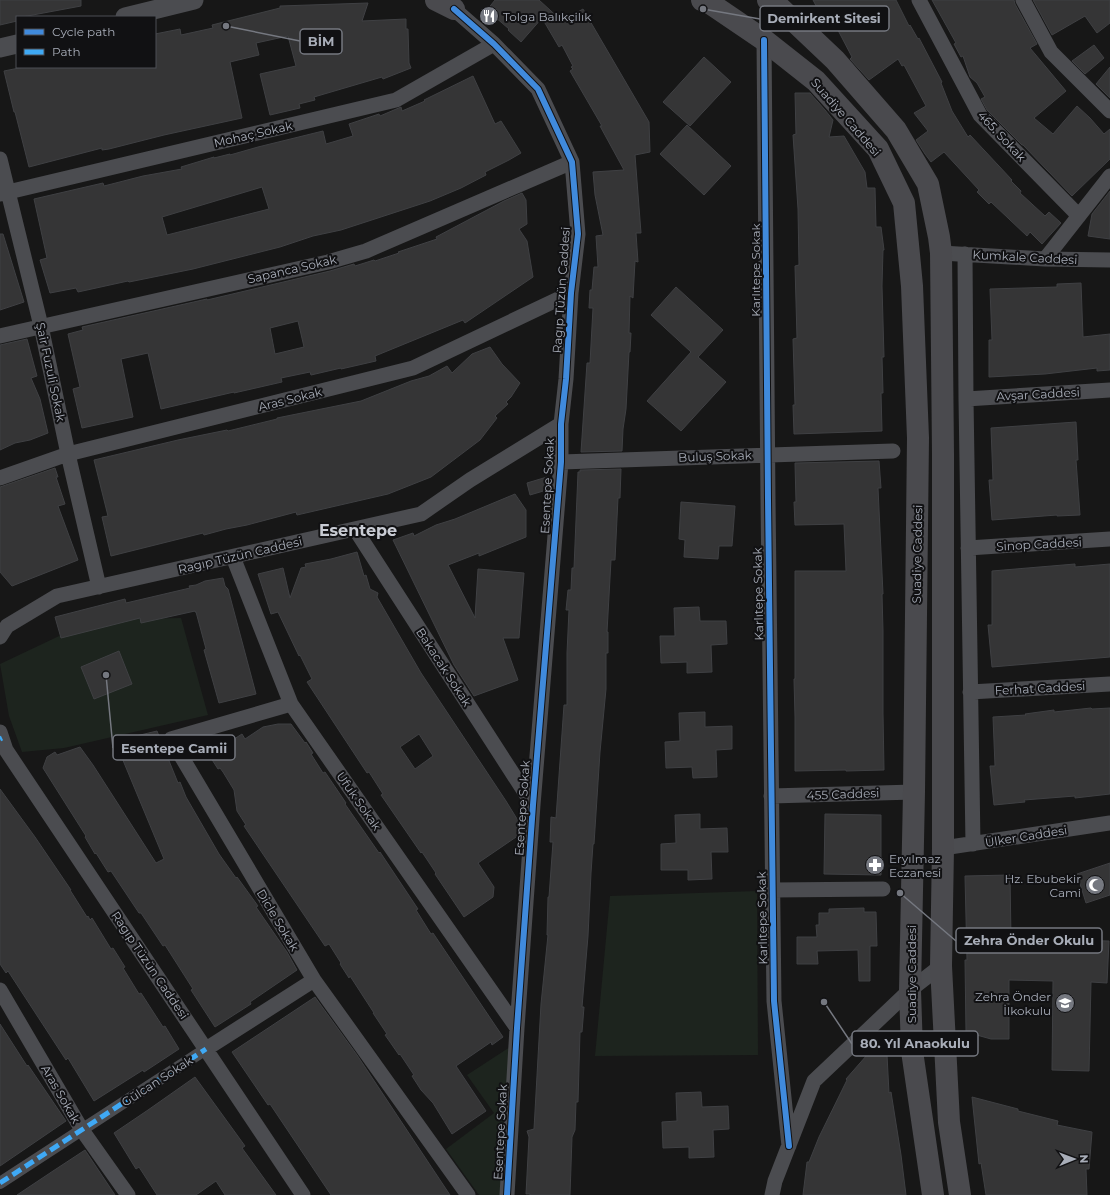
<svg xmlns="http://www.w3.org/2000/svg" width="1110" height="1195" viewBox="0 0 1110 1195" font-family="Montserrat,sans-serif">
<rect width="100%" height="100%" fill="#171717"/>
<path fill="#1d241e" d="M181 618 208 715 64 748 22 752 9 716 0 664 74 629 128 619Z
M757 891 758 1055 595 1056 610 896Z
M510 1047 502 1195H479L446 1149 494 1113 467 1075Z"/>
<path fill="#353536" stroke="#3f4043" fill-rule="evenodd" d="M0 0H81V6L22 17H17V21L0 25Z
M495 0H539L562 21 583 9 649 122 650 152 635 155 641 233H636L638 262 635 261 633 298 630 296 629 333H631L630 352H629L626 409 623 429 622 451 581 452 587 363H590L593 308H589L590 290H592L594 267H598L596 236 603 235 595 195 593 172 624 170 600 126H602L570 71 573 69 571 67 573 66 562 45 559 47 542 18 521 42 508 30 509 29 487 10Z
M813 0H896L909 26 910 25 918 39 919 38 942 82 941 83 952 111 968 137 970 135 1012 180 1011 181 1021 191 1020 193 1045 216 1049 212 1061 223 1042 244 1030 232 1027 236 991 202 989 204 977 192 979 190 944 152 931 162 925 154 916 140 928 131 914 113 926 106 904 65 902 66 898 59 869 80 850 59 852 57 829 13 822 17Z
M932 0H1014L1015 4 1037 44 1030 48 1066 91 1034 118 1053 134 1077 106 1090 118 1104 134 1110 129V159L1072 196 1023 145H1022L987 110 981 99 985 97 977 83 970 77 963 56 961 57 954 44 956 43Z
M1033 0H1110V23L1097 33 1085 16 1052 35Z
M368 3 362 21 406 19V29H408L409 63 411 68 383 79 382 77 314 97 315 100 299 104 300 108 270 115 260 74 296 66 288 36 256 43 259 55 230 62 242 118 164 135 109 149 102 150V148L29 167 15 112H14L4 71 24 67H155V34L180 29 181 35 213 28 212 25 280 8V6Z
M1094 45 1104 58 1085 74 1072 61Z
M704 57 731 82 690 126 663 102Z
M1110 67V98L1096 84Z
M473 76 495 124 501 121 521 153 509 160 485 172 486 175 461 188 430 201 341 230 313 236 280 247 193 269 129 282 128 281 78 292 76 288 50 293 40 260 47 258 34 199 103 183 104 186 143 176 182 169 181 167 214 157V158L230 154V155L258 147 323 131 326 144 353 136 349 124 379 114 380 116 401 107 402 111 425 101 424 100ZM262 187 269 209 167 235 162 217Z
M795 93H810L825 110 833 120 829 137 844 136 865 172 867 188H875L876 227H881L884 250H883L882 286 884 357H882L883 393H881L882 431 794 434 793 405H795L793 339 797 338 795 266 799 265 798 209 793 135 796 134Z
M687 125 731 166 704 195 660 154Z
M1110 191V239L1088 236 1092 214Z
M522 193 526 200 527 224 519 229 527 241 533 277 465 323 463 320 375 356 376 361 341 369V368L311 375 310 372 281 378 282 382 234 393V392L161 409 148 353 121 359 133 417 82 428 73 389 80 387 68 334 83 330 82 327 207 299V300L330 271 354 264 355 266 374 260 375 261 399 253 398 252 437 239 436 237 504 201ZM298 321 304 347 275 354 270 328Z
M0 234H3L24 302 0 310Z
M1081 283 1083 337 1110 334V370L1097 371V368L1045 374 989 377V340H992L990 289 1057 287V284Z
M676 287 723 330 698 357 726 382 681 431 647 401 691 352 651 315Z
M27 339 37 376 31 378 40 399 48 433 30 440 15 443 0 450V345Z
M490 347 502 364 520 383 511 397 506 402 508 404 495 416 497 418 480 440 431 477 388 494 297 515 296 512 247 525 226 529 204 535 203 533 111 556 102 517 108 516 94 460 178 440 227 430 228 431 277 419V418L361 401 411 381 429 376 447 366 452 373 472 354Z
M1076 422 1078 460H1076L1080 515 1057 516V515L992 520 989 480H993L991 428Z
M879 461 881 488H878L883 594H882L883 631V713L884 770 846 771V770L795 771V717L794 679H795V571H846L844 524 795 525 794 502H796L795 463Z
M55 468 58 477H56L65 504 58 506 78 560 12 586 0 572V487Z
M621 469 620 498H618L615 560H611L607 632H608V653H606V689L600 752 594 844H593L591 873 588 936 582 1007H584L582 1032H580L578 1102H576L575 1130 572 1137 570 1195H530V1194H526L529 1137 527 1131 534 1129 541 1004 548 935H547L548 897H549L553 842H550L551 817 556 818 564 705H567V653L569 610H566L568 590H571L572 568H574L578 472H580V470Z
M547 477 550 489 530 495 527 483Z
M515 494 526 510V537L479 556V553L448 565 475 618 478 569 524 573 519 638H503L518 680 474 696 454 665 393 540 413 533 414 536 436 525 455 519Z
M681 502 735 506 732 546H719L718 559 684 557 685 540 679 539Z
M357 552 364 576 366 575 370 589 378 593 377 597 421 673 506 801 522 827V833L478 863 494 887 493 897 464 917 435 874 436 873 422 852 421 853 381 795 383 794 369 772 367 773 307 682 312 679 300 655 299 656 278 612 271 614 258 574 283 568 290 598 301 568 306 567 305 564 331 559ZM419 734 433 756 415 769 400 747Z
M1075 564V567L1110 564V657L992 667 988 625H992V571Z
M223 578 225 586 228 589 256 694 219 703 204 650 206 649 196 612H195V611L141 623 140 618 61 638 55 617 125 599 126 603 190 588 189 586 196 585 205 581Z
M699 607 700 621H726L727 644 711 645 712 672 687 673V662L661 663 660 636H675L674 608Z
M119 651 132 684 94 699 81 667Z
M1091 708 1092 709 1110 708V794L1075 798V796L1024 800 1025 802 994 805 990 766H995L993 717 1026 715 1025 714 1054 710V712Z
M705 712V727L732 726V749L716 750 717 777 693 778 692 767 666 768 665 742 680 741 679 713Z
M278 724H291L305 743 306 742 313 753 311 754 323 773 325 772 346 803 345 804 379 853 380 852 418 909 416 910 431 934 433 933 503 1037 492 1045 491 1042 456 1066 486 1111 452 1134 433 1103 421 1090 412 1076 414 1075 400 1054 399 1055 390 1042 385 1035 387 1034 373 1013H374L350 976 349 978 340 964 341 963 329 944 325 946 244 826 246 825 237 811 234 790 223 772 220 768 218 769 209 755 242 734 245 739 263 727Z
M157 731 178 783 180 782 186 797 219 854 236 878 237 877 258 906 256 907 287 952 297 970 250 1002 251 1004 215 1027 191 990 193 989 165 945 163 946 141 913H139L111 871 108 872 96 853 95 854 85 837 86 836 43 768 47 757 55 752 57 755 80 747 93 765 156 863 164 859 115 741Z
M0 789 35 837 71 890H70L87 917 88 916 90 920 92 918 111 949 113 948 125 967 123 968 139 994 141 993 163 1027 165 1026 179 1049 144 1072 143 1070 94 1101 68 1058 66 1060 8 971 6 973 0 964Z
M700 814V829L727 828 728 852H711L712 879 688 880V870H661V844L676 843 675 815Z
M825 814 881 815V875L824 874Z
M1110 863V895L1086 903 1077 874Z
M1010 875 1011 939 1109 941 1107 983 1091 982 1089 1071 1052 1070 1053 981 1009 980V1039H991L966 1032 965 960H967L965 876Z
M864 908V912H876L877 946H870V981H859L858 950 817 951 818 964H797V937H817L816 925H819V913H829V909Z
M315 997 357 1055 450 1195H331L270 1104 268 1105 232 1052Z
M0 1024 27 1066 28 1065 66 1121 0 1166Z
M867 1055H887L889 1093 891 1092 901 1155 906 1195H803L807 1162H809L819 1137 847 1080 846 1079Z
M195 1077 245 1146 242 1148 276 1195H225L216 1181 196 1195H157L139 1167 136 1169 114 1133 148 1110Z
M701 1092 702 1107 728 1106 729 1129 713 1130 714 1157 689 1158V1147L663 1148 662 1122 677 1121 676 1093Z
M972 1097 1018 1109V1111L1058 1121 1057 1125 1092 1132 1089 1169H1086L1087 1195H986L981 1163 979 1164Z
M85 1150 115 1195H17L53 1171Z"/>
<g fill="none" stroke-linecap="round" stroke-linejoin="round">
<path stroke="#4b4c50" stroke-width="12" d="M0 1183 206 1049"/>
<path stroke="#4b4c50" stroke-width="15" d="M919 0 980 115 1079 216
M1023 0 1051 52 1110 111
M454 9 494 44 538 89 572 162 578 234 571 293 566 379 561 424V462L533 805 517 1028 507 1195
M764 40 768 499 774 1001 789 1146
M0 159 41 326 68 454 99 587
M0 194 396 100 494 44
M941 253 1045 259 1110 260
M965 254 966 399 973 844
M1045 259 1110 176
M0 336 328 262 366 251 572 162
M966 399 1110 390
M561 462 893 451
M0 478 68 454 413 368 571 293
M355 529 533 805
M968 548 1110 539
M233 557 291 704 517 1028
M0 637 7 626 57 596 421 514 470 480 561 424
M970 692 1110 684
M291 704 171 739 314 980 468 1195
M0 732 6 750 303 1195
M771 796 914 792
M943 848 1110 823
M773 890 883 889
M0 990 82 1130 128 1195
M206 1049 314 980
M772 1195 775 1181 814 1081 910 990 941 966"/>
<path stroke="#4b4c50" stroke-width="19" d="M125 17 194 0
M0 48 17 44"/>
<path stroke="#4a4a4e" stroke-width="22" d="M436 0 454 9
M702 0 708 2 764 40 816 81 878 149 904 203 912 286 918 438 914 792 910 990 912 1051 933 1195
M768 0 777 5 835 60 896 130 928 184 939 237 941 253 943 454V848L941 966 949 1122 960 1195"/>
<path stroke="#3fa9f5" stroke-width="5" stroke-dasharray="10 5" stroke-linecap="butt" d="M0 739 2 738
M0 1183 206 1049"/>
<defs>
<path id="cycleway" d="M454 9 494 44 538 89 572 162 578 234 571 293 566 379 561 424V462L533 805 517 1028 507 1195
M764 40 768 499 774 1001 789 1146"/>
</defs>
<use href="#cycleway" stroke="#111113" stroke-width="8"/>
<use href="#cycleway" stroke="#408adc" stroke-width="6"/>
</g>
<defs>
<symbol id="restaurant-disc" viewBox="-11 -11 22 22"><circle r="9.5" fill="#757880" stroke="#111113"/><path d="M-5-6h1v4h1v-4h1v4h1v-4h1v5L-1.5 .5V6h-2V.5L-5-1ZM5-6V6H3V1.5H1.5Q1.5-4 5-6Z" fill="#fff"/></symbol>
<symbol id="pharmacy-disc" viewBox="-11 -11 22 22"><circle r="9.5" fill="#757880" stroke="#111113"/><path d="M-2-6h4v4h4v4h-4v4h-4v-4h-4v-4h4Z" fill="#fff"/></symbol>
<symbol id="mosque-disc" viewBox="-11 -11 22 22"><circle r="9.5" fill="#757880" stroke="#111113"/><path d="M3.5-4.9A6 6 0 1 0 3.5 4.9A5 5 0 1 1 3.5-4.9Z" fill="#fff"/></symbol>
<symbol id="school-disc" viewBox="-11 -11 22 22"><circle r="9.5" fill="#757880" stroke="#111113"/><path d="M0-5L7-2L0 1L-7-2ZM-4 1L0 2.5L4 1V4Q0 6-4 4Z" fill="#fff"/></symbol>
</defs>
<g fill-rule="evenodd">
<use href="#restaurant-disc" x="478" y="5" width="22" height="22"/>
<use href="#pharmacy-disc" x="864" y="854" width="22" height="22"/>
<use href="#mosque-disc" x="1084" y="874" width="22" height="22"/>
<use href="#school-disc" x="1054" y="992" width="22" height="22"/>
</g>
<g text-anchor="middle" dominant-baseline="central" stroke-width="4" stroke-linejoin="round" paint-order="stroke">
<g font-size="12" fill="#a8adb8" stroke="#111113" text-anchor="start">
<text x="503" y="16">Tolga Balıkçilık</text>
<text x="889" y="858">Eryılmaz<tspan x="889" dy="14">Eczanesi</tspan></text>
<text x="1081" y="878" text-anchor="end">Hz. Ebubekir<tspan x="1081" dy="14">Cami</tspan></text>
<text x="1051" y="996" text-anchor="end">Zehra Önder<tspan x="1051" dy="14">İlkokulu</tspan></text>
</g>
<g font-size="12" fill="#a8adb8" stroke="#111113">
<text transform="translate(846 117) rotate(49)">Suadiye Caddesi</text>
<text transform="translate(253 134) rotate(-13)">Mohaç Sokak</text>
<text transform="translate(1002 136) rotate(47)">465. Sokak</text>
<text transform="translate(1025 257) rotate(3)">Kumkale Caddesi</text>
<text transform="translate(292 269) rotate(-13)">Sapanca Sokak</text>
<text transform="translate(755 270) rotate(-90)">Karlıtepe Sokak</text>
<text transform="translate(561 290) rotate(-86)">Ragıp Tüzün Caddesi</text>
<text transform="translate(51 372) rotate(78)">Şair Fuzuli Sokak</text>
<text transform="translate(1038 394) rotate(-3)">Avşar Caddesi</text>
<text transform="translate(290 399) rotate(-14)">Aras Sokak</text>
<text transform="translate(715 456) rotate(-2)">Buluş Sokak</text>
<text transform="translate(547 486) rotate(-87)">Esentepe Sokak</text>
<text transform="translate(1039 544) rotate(-3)">Sinop Caddesi</text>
<text transform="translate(917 554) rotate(-89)">Suadiye Caddesi</text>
<text transform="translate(240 555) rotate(-13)">Ragıp Tüzün Caddesi</text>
<text transform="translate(758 594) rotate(-91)">Karlıtepe Sokak</text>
<text transform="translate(444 667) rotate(57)">Bakacak Sokak</text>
<text transform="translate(1040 688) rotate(-3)">Ferhat Caddesi</text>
<text transform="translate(843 794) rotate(-2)">455 Caddesi</text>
<text transform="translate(359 801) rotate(55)">Ufuk Sokak</text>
<text transform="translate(522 808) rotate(-86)">Esentepe Sokak</text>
<text transform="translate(1026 836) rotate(-9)">Ülker Caddesi</text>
<text transform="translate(762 918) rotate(-91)">Karlıtepe Sokak</text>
<text transform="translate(278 920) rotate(59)">Dicle Sokak</text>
<text transform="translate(150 965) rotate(56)">Ragıp Tüzün Caddesi</text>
<text transform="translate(911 974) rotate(-90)">Suadiye Caddesi</text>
<text transform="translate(157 1081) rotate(-33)">Gülcan Sokak</text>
<text transform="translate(61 1094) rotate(60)">Aras Sokak</text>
<text transform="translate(500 1132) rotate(-87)">Esentepe Sokak</text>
</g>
<g font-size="16" font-weight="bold" fill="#c9ccd4" stroke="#111113">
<text x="358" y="530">Esentepe</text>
</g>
</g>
<path fill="none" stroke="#757880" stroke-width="1.5" d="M703 9L760 19M226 26L300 41M106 675L113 748M900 893L956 941M824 1002L852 1044"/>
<g fill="#757880" stroke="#111113" stroke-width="1.5">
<circle cx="703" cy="9" r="4"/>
<circle cx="226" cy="26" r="4"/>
<circle cx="106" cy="675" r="4"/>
<circle cx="900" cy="893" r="4"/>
<circle cx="824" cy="1002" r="4"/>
</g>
<g fill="#111113" stroke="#757880" stroke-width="1.5">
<rect x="760" y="6" width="129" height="25" rx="4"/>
<rect x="300" y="29" width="42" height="25" rx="4"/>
<rect x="113" y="735" width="122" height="25" rx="4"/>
<rect x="956" y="928" width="146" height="25" rx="4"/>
<rect x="852" y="1031" width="126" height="25" rx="4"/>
</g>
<g font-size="13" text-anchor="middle" font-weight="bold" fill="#a8adb8">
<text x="824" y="23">Demirkent Sitesi</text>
<text x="321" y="46">BİM</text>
<text x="174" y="753">Esentepe Camii</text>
<text x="1029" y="945">Zehra Önder Okulu</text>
<text x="915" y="1048">80. Yıl Anaokulu</text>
</g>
<rect x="16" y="16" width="140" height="52" fill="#111113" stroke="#4d4f55"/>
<rect x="24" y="29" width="20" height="6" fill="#408adc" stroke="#4d4f55"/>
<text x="52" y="36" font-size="12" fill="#a8adb8">Cycle path</text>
<rect x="24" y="49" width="20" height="6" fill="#3fa9f5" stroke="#4d4f55"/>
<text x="52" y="56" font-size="12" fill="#a8adb8">Path</text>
<g transform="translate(1074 1159) rotate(89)" stroke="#111113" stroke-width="3" paint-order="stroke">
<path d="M0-3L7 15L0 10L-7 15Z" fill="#a8adb8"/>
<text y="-6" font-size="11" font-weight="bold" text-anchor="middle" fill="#a8adb8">N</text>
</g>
</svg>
